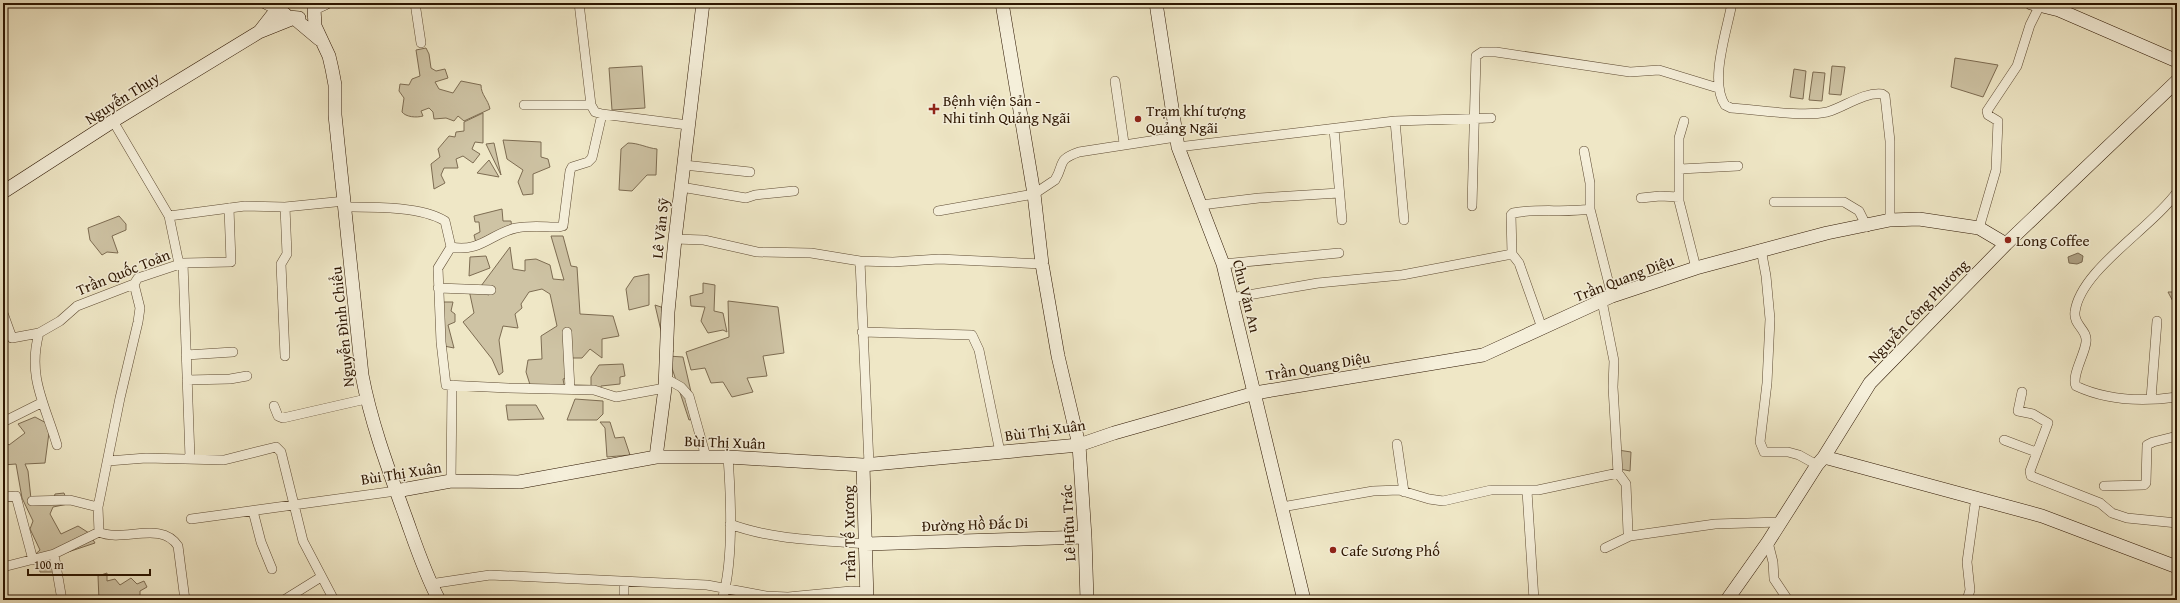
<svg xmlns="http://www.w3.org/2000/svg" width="2180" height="603" viewBox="0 0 2180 603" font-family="'Gentium Book Plus',serif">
<rect width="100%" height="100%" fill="#efe7c6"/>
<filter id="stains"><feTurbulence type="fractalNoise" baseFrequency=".005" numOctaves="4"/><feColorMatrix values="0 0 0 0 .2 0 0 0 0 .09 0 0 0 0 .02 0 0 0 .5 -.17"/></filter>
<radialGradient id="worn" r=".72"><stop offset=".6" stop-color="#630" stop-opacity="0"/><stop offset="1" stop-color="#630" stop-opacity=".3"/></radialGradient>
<path fill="#cec3a4" stroke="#7d6c52" d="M426 48 429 54 431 68 436 71 445 69 448 78 435 82 439 89 453 93 461 81 481 85C481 95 488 99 490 109L464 121 458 116 454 121 446 118 434 119 433 112 429 108 421 111 423 116C416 118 406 117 402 112L404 98 399 91 400 84 409 85 412 79 420 76 416 50Z
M1955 58 1998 65 1983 97 1951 87Z
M642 66 645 108 612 110 609 68Z
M1832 66 1845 67 1841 95 1829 94Z
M1794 69 1806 71 1803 99 1790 97Z
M1813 72 1825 73 1822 101 1809 100Z
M483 113V143L475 142 472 149 480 154 473 163 463 156 456 159 458 168H444L441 175 445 183 434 189 431 164 440 157 438 149 449 136 455 137 456 132 464 131V122Z
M503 140 541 142V157L548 159 550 167 533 174V194L523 195 518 182 523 170 507 159Z
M494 143 501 175 486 144Z
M628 143C639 143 647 148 657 149L656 175H647L632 191 619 190 621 149Z
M489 160 499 177 477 173Z
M502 209 503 221H511L512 230 477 247 474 235 480 232 479 222H475L474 216Z
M119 216 126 224V230L112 236 118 253 107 252 102 255 90 240 88 228Z
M551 236H563L571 266 577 267 580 314 613 316 619 336 602 339V358L590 349 582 358H572L571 377 563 379 565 390 532 391 526 372 528 360 542 359 541 336 557 326 550 294 542 289 529 292 521 304 522 308 515 314 518 328 503 326 499 340 503 372 499 375 492 359 463 322 474 313 469 290 489 295 490 289 481 286 510 247 513 269 525 271V260L536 259 550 265 553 279 564 280Z
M486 256 490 268 469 276 470 257Z
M649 274V305L629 310 626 289 634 277Z
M703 283 715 285 714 311 723 313 727 332 723 330 708 333 701 321 705 307 691 306 690 296 703 293Z
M2168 292H2177V309Z
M728 301 778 307 784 353 763 356 767 376 747 378 753 392 732 397 723 382 711 383 705 368 691 370 686 352 729 337Z
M437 302H453L451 311 455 314V322L448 325 454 348 439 345Z
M655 305 670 310 668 323 673 352H666Z
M668 356 683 357 697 418 689 420Z
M623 364 625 376 620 377V384L601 386V394L591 392V377L599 365Z
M575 399 603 401V414L597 420H567Z
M506 405H536L544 419 508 420Z
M35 417 50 425 45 463 25 464 28 471 31 499 53 501 55 494 64 493 68 504 53 507 50 514 61 534 78 526 89 533 95 543 68 552 58 548 57 572H40L38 564 30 559 40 550 30 529 33 521 22 498 16 464 3 465V440L9 445 25 433 18 424Z
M600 422H610L615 438 624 437 630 455 607 457 605 428Z
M1618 450 1631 452 1630 471 1615 468Z
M107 573V581L115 579 120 585 131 578 137 584 144 581 147 587 140 591V600H99L98 576Z"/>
<path fill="#ada083" stroke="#79684f" d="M2078 253 2083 256 2082 262 2077 264 2069 263 2068 257Z"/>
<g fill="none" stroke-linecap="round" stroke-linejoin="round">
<defs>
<path id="street" d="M415 3 421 43
M1732 3C1727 31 1709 81 1725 105L1731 108C1758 110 1803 117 1827 112 1845 107 1863 92 1882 94L1885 96 1890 141V220
M1115 81 1124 143
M524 105H591
M602 114 688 125
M113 121 169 216 245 206 285 207 345 201
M1395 121 1404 220
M1684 121 1679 138V201L1696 268
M1334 129 1342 220
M1178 147 1395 121 1491 118
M1584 151 1590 183V209L1612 296
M684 165 750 172
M1680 169 1738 166
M681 187 746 198 755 195 794 191
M2177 192C2152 228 2080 270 2075 312 2073 325 2088 330 2086 342 2085 354 2071 376 2076 386 2108 401 2142 402 2177 397
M1641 198 1660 196 1679 197
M1774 202H1844L1859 211 1867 227
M1201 205 1259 198 1339 193
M1472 206 1476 56 1482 52H1496L1630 72 1659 70 1718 88
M345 207C373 207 421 206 445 221L451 247C480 253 492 233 516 228 530 225 545 227 559 227L563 226 570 171 572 167 588 162 592 158 602 114 595 112 591 105 579 3
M938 211 1034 194 1055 180C1065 164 1056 160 1079 152L1176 137
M169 216 179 264
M1979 228 1996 170 1998 121 1988 115 1987 111 2017 66 2030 25 2040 5
M675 239 704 240 757 252 811 253 860 261 893 262 939 259 1042 264
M451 247 438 268 441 342 446 385 508 388 594 390 616 397 665 388
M1761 249 1766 276 1770 319 1767 383 1760 442 1764 452H1788L1799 455 1817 465
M1512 254 1511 215 1513 213C1539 208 1565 213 1590 209
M860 261 869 464
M183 263 190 458
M1223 264 1339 253
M134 284 140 308 138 322 120 398 98 507 99 532C123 543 161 520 178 546L185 600
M438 288 491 290
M1231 298 1318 283 1402 275 1512 254 1519 263 1542 328
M1602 301 1614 361 1613 387 1618 473
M3 313 12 338 39 333 60 321 77 306 134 284 138 278 183 263 231 262 229 208
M567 332 570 389
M862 332 972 335 979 350 1000 452
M39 333C27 377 45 404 57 445
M186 355 233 352
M285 356 281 264 287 254 285 207
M665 378 681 387 689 396 706 457
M187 380 230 379 247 376
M2022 392 2018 411 2033 414 2048 423 2030 471 2031 476 2100 503 2112 513 2127 518 2177 523
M2151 399 2157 321
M274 406 278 416 283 418 366 399
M3 422 41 403
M2004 440 2036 452
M1397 444 1404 492
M108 461 146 458 224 460 276 447 281 452 303 541 334 600
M451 481 452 385
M2104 486 2144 485 2146 483 2147 445 2153 442 2177 436
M1527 491 1534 600
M3 497 16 496 33 560
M32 501 70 500 98 507
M1282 507 1373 491 1399 490 1429 499 1443 501 1491 490H1538L1618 473 1626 484 1628 532 1630 536 1715 524 1780 522
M253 511 261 542 272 569
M191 519 396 491
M730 524C772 540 822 540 866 544
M1768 542 1773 562 1774 579 1788 600
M1605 548 1630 536
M54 554 62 600
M3 567 54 554 99 532
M624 582V600
M430 584 490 575 707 585 766 596 788 597 851 591 866 592
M284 600 321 577
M722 600C734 561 731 498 728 457
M1967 600 1970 590 1967 562 1976 497"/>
<path id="secondary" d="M278 3V8L288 17 299 18
M325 3 314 8 315 26 329 56 332 69 335 85V115L362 375C371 423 389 471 406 518 416 546 425 574 439 600
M1002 3 1034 194 1042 264 1058 356 1079 445 1085 537 1087 600
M1156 3 1178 147 1223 264 1304 600
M2031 3 2059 10 2177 61
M260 31 278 8 267 3
M3 192 113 121 259 32 294 18 319 39
M656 457 665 388 668 312 675 239 703 3
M1824 457 2042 516 2177 567
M863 465 867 600
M396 491 451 481 519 482 656 457H728L863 465 1079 445 1114 433 1255 393 1483 355 1612 296 1696 268 1827 233 1890 220 1919 219 1979 228 2006 244
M866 544 1085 537
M1727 600 1768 542 1817 465 1824 457 1870 383 2006 244 2177 81"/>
</defs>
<use href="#street" stroke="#5d4a32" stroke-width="10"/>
<use href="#secondary" stroke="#2c1500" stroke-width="14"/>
<use href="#street" stroke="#f5efda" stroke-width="9"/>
<use href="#secondary" stroke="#f5efda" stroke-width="13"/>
</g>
<g fill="#8f2418" stroke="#f5efda" stroke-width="1.5">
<path d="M932 103h4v4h4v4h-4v4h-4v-4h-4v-4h4z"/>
<circle cx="1138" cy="119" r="4"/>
<circle cx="2008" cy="240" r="4"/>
<circle cx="1333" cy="550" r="4"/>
</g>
<g text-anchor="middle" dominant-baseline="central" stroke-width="3" stroke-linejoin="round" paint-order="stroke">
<g font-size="15" fill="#2c1500" stroke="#f5efda">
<text transform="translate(122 98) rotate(-32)">Nguyễn Thụy</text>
<text transform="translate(660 228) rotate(-84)">Lê Văn Sỹ</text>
<text transform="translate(123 272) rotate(-22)">Trần Quốc Toản</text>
<text transform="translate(1624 278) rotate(-21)">Trần Quang Diệu</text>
<text transform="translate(1247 296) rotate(76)">Chu Văn An</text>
<text transform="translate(1918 311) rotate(-46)">Nguyễn Công Phương</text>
<text transform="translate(342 327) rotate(-96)">Nguyễn Đình Chiểu</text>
<text transform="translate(1318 366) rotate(-10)">Trần Quang Diệu</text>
<text transform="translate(1045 430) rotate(-8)">Bùi Thị Xuân</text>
<text transform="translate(725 442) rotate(2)">Bùi Thị Xuân</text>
<text transform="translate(401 473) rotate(-9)">Bùi Thị Xuân</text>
<text transform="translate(1068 523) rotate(-93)">Lê Hữu Trác</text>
<text transform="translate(975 524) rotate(-2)">Đường Hồ Đắc Di</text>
<text transform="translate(849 533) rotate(-91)">Trần Tế Xương</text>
</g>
<g font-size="15" fill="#2c1500" stroke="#f5efda" text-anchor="start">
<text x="943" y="100">Bệnh viện Sản -<tspan x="943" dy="17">Nhi tỉnh Quảng Ngãi</tspan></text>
<text x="1146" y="110">Trạm khí tượng<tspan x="1146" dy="17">Quảng Ngãi</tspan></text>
<text x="2016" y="240">Long Coffee</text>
<text x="1341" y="550">Cafe Sương Phố</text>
</g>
</g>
<rect width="2180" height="603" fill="none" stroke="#efe7c6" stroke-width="16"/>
<rect x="4" y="4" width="2172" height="595" fill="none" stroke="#2c1500" stroke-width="2"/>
<rect x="8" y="8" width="2164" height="587" fill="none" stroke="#2c1500"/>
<path d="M28 569v6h122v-6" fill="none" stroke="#2c1500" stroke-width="2"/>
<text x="34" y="569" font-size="12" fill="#2c1500" stroke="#f5efda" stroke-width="3" paint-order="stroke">100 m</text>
<rect width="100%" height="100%" filter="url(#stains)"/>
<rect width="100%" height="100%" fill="url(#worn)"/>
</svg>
